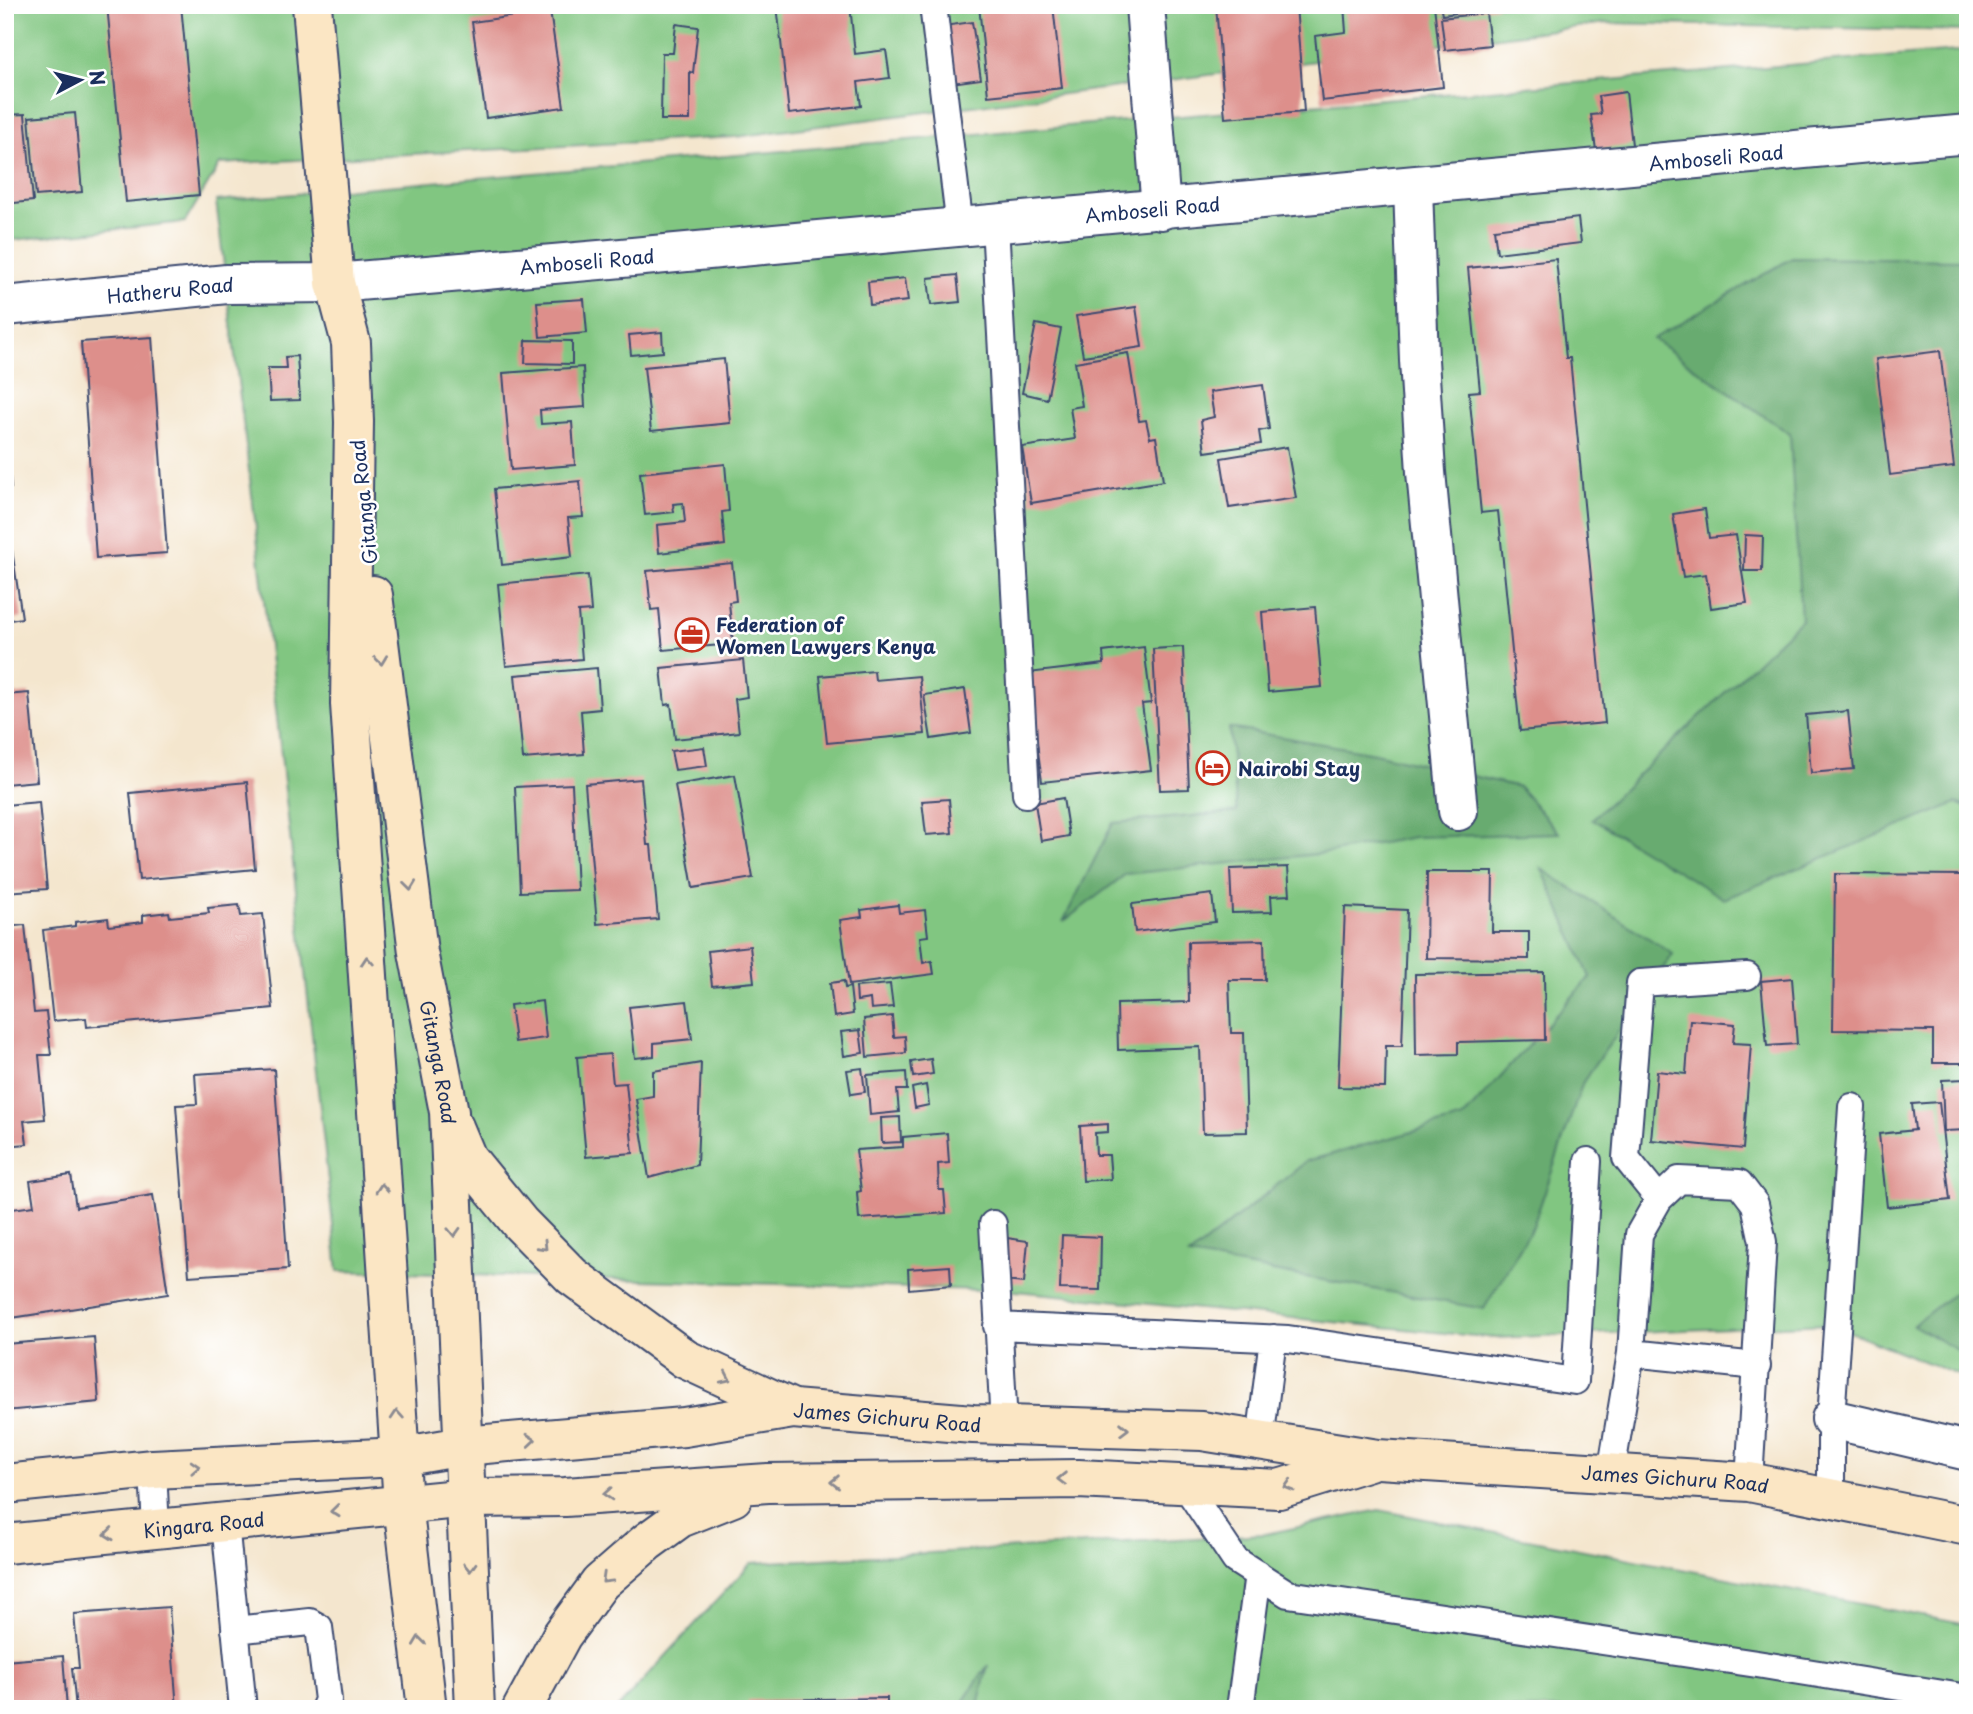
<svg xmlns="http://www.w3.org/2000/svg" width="1973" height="1714" viewBox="0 0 1973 1714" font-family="'Playpen Sans',sans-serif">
<rect width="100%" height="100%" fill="#fff"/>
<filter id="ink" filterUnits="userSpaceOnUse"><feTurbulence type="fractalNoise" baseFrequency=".0143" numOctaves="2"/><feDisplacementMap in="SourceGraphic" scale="14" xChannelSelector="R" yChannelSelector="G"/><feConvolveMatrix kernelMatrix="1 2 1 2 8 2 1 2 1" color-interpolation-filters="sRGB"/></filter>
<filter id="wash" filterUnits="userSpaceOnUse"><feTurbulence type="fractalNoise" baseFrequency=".00686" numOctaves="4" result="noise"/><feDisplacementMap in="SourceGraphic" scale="28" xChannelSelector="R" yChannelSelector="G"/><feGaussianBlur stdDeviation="1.57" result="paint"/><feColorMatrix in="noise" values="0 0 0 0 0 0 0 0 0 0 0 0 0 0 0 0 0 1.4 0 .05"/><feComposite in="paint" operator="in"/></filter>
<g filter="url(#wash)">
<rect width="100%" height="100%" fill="#f4e6ce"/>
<path fill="#81c681" stroke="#4e7a70" stroke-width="2" d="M5 5H1968V31L1607 23 735 137 220 164 185 222 5 241Z
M1968 50V1379L1830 1324 1495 1338 1016 1291 338 1271 256 528 216 201 1169 117Z
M1379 1510 1968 1625V1709H617L751 1563 1266 1534Z"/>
<path fill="#68ab6f" stroke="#426d66" stroke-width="2" d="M1792 258 1968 260V808L1956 803 1724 899 1592 819 1801 620 1790 434 1653 339Z
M1229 728 1375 753 1519 787 1559 833 1414 837 1328 853 1126 874 1063 922 1113 823 1237 812Z
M1542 869 1673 954 1583 1082 1533 1226 1484 1309 1189 1256 1307 1161 1463 1118 1590 977Z
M1968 1282V1356L1913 1325Z
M988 1665 977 1709H958Z"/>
<g id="blocks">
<path fill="#dd8f8b" d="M107 5H181L199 195 126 202Z
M777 5H850L855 54 886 50 890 78 858 82 861 106 789 114Z
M887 5H898L899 11 887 12Z
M979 5H1053L1062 88 988 96Z
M1216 5H1296L1304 112 1225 118Z
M1344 5H1434L1443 87 1322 101 1315 36 1346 32Z
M1440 5H1497V7L1442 15Z
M550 11 564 107 486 118 472 22Z
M1486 13 1490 45 1445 50 1441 18Z
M972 22 981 79 952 83 943 26Z
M676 24 698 27 693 73 690 72V120H661L662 53H673Z
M5 48H7L11 94H5Z
M1626 92 1632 145 1596 150 1591 115 1601 114 1598 96Z
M75 113 82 192 36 196 29 117Z
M25 114 33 201 5 204V115Z
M1578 218 1581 243 1497 253 1494 229Z
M1556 259 1566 358H1570L1605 723 1520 731 1498 511 1481 513 1469 392 1480 391 1468 268Z
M957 275 960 302 931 305 928 278Z
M905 278 908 301 870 305 868 282Z
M584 299 587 333 540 337 537 302Z
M1136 307 1142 347 1083 356 1076 316Z
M1036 324 1061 329 1047 399 1022 393Z
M662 332 663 352 631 355 629 335Z
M152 337 167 553 96 558 81 342Z
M526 340 572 341V364L525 363Z
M1940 351 1954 467 1890 475 1876 359Z
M1128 353 1139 421 1146 420 1150 438 1156 437 1163 481 1031 503 1022 447 1075 439 1070 408 1082 406 1075 362Z
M297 356 300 400 270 401 268 368H286L285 357Z
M724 359 730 423 651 431 644 367Z
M583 367 585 407 540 410 541 424 572 422 575 465 511 470 503 373Z
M1263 385 1269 429 1259 431 1261 444 1205 452 1201 420 1214 417 1210 392Z
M5 441H7L11 488H5Z
M1287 447 1296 498 1229 508 1221 458Z
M725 464 729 511 722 512 725 545 659 553 657 525 685 522 683 503 673 504 674 512 645 515 640 473Z
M580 481 583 517 568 518 572 557 502 565 494 489Z
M1705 509 1709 538 1736 535 1747 603 1711 608 1706 574 1683 577 1673 514Z
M1745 535 1763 536 1762 571H1744Z
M10 536 22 618 5 621V537Z
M732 563 736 601 729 602 733 644 663 650 659 609 651 610 647 571Z
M588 575 591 611 578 612 582 659 506 666 498 584Z
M1315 607 1322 687 1268 692 1262 612Z
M1144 647 1151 703 1142 704 1151 770 1042 782 1028 673 1104 664 1103 652Z
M1183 647 1189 789 1160 790 1153 649Z
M743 660 747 697 735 699 739 732 675 739 671 704 665 705 661 668Z
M597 668 600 709 581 711 584 754 523 759 515 675Z
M874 671 875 680 919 676 925 734 827 743 820 676Z
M965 689 971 733 931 739 924 695Z
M29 693 37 781 5 784V695Z
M1848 711 1854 769 1811 773 1806 715Z
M704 747 707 766 675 770 671 751Z
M735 775 753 878 693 888 675 785Z
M641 779 647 845H651L658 919 597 924 585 784Z
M247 782 255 869 139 880 130 793Z
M572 784 577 890 520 892 515 787Z
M1063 798 1069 836 1041 841 1035 803Z
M949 799 952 833 926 835 922 801Z
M39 802 47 889 5 892V805Z
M1288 867 1290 895 1271 896 1272 912 1232 913 1230 869Z
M1427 872H1493L1492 932H1529V959L1426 958Z
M1835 874 1968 875V1063H1933V1031L1833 1030Z
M1212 894 1215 922 1135 932 1132 904Z
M239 905 241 916 263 914 273 1008 87 1027 86 1018 53 1021 43 930 75 926V922L108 918 109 926 143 922V915L169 912 170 917 209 913 208 908Z
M898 905 899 913 925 910 928 936 920 937 923 963 932 961 934 974 849 985 840 920 862 917 861 910Z
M1345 907 1407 910 1402 1046H1386L1385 1088 1338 1087Z
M25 925 34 1013 46 1012 51 1055H39L45 1119 24 1121 27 1144 5 1146V927Z
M1264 940 1265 980H1229L1231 1033H1244L1247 1132 1203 1133 1200 1047 1118 1050 1117 1004 1189 1002 1188 942Z
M750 946 754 982 712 986 708 951Z
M1544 972 1545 1040 1458 1042V1054L1416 1055 1415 974Z
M1792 978 1797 1044 1767 1046 1761 981Z
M844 981 845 988 850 987 853 1014 834 1017 830 983Z
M890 984 893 1007 871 1009 870 999 857 1001 856 987Z
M542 1001 546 1038 515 1042 510 1005Z
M687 1001 692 1039 654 1043V1056L635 1058 629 1007Z
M892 1016 894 1037 905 1036 906 1053 867 1057 864 1019Z
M1690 1020 1735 1024 1733 1043 1751 1044 1743 1149 1651 1140 1657 1071 1686 1074Z
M860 1030 863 1053 844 1056 841 1032Z
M610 1054 613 1084 626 1083 633 1153 586 1157 577 1057Z
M931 1059 933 1074 913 1077 911 1062Z
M701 1063 697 1165 649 1178 636 1099 653 1096V1071Z
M862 1068 865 1092 851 1094 847 1070Z
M274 1069 288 1269 189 1276 176 1105 197 1104 195 1074Z
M906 1072 907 1090H897L899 1112 870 1115 867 1075Z
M1966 1079 1968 1130 1944 1131 1942 1080Z
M926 1085 929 1105 915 1108 912 1088Z
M1939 1102 1950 1200 1887 1207 1879 1134 1915 1130 1912 1104Z
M900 1117 901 1142 882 1143 881 1118Z
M1108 1124V1132L1095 1133 1096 1155H1109L1111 1179 1083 1181 1080 1126Z
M947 1133 949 1163 938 1164 939 1190H944L946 1213 859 1219 857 1192 861 1191 856 1150 903 1147V1137Z
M71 1175 76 1207 153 1195 168 1294 5 1319V1210L34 1206 30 1181Z
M1062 1235 1101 1237 1100 1290 1060 1289Z
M1007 1238 1028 1241 1024 1283 1003 1281Z
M950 1266 951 1285 909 1289 908 1269Z
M94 1337 99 1402 5 1411V1344Z
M169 1607 177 1709H76L72 1668H79L74 1614Z
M63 1656 67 1709H5V1661Z
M887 1698V1709H748V1700Z"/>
</g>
</g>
<g filter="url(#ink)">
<use href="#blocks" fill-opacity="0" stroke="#3c4a6f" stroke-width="2"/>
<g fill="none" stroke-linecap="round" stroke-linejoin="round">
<defs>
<path id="service" d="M933 5 960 228
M995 224 1026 794
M1659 1199 1626 1158 1640 983 1747 976
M993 1224 1004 1425
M997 1326 1288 1339 1575 1381 1588 1161
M1631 1353 1757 1366
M1260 1441 1273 1338
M153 1469 156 1529
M1611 1473 1631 1353 1639 1234 1659 1199 1679 1180 1739 1183 1755 1204 1763 1242 1749 1482
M1185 1485 1235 1560 1288 1594 1757 1664 1968 1698
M1831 1497V1419L1852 1107
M225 1522 243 1709
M235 1630 310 1622 319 1627 328 1700 324 1709
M1240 1709 1258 1574"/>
<g id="minor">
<path d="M1145 5 1161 210"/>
<path d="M1413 187 1419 360 1426 472 1458 811"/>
<path id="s1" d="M5 306 227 284 335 283 611 259 1968 134"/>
<path d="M1831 1419 1968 1451"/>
</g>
<g id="secondary">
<path d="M312 5 335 283 351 343 354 422 350 704 403 1504 427 1709"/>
<path id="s2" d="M373 595 418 952 449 1112 475 1709"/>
<path d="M454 1127 467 1158 520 1223 572 1276 685 1359 793 1409"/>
<path id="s3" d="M5 1484 153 1469 400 1457 463 1446 684 1427 793 1409 973 1424 1202 1431 1378 1459 1749 1482 1968 1526"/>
<path id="s4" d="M5 1544 468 1498 565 1497 768 1483 1078 1479 1279 1489 1369 1461"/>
<path d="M522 1709 562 1635 600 1583 647 1542 680 1518 733 1497"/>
</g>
</defs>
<use href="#service" stroke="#3c4a6f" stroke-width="30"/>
<use href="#minor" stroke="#3c4a6f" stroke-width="42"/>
<use href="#secondary" stroke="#3c4a6f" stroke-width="42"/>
<use href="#service" stroke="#fff" stroke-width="26"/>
<use href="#minor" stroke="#fff" stroke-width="38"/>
<use href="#secondary" stroke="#fbe6c4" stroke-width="38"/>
</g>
<defs><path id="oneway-chevron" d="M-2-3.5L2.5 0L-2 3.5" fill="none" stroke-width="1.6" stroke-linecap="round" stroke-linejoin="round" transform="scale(1.75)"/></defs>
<g stroke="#8b8a91">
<use href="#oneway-chevron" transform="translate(381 660) rotate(83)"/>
<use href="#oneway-chevron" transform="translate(410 886) rotate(83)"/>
<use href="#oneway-chevron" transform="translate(367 961) rotate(-94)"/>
<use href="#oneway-chevron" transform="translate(382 1188) rotate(-94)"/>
<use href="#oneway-chevron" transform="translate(454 1232) rotate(88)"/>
<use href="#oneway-chevron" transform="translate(543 1246) rotate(46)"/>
<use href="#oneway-chevron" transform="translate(726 1378) rotate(25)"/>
<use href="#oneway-chevron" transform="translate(397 1415) rotate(-94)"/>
<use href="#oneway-chevron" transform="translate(1124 1429) rotate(1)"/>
<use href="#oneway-chevron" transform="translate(531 1440) rotate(-5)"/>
<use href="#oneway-chevron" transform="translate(195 1467) rotate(-3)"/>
<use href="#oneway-chevron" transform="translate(1062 1479) rotate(179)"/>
<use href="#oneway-chevron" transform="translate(835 1482) rotate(179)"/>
<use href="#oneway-chevron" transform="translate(1289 1486) rotate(164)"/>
<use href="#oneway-chevron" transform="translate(608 1494) rotate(176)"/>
<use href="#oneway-chevron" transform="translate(335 1511) rotate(174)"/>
<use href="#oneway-chevron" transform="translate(109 1534) rotate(174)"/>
<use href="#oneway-chevron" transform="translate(470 1567) rotate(88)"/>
<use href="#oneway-chevron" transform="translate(606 1579) rotate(136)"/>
<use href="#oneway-chevron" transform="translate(419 1641) rotate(-97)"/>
</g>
</g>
<defs>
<symbol id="office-ring" viewBox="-11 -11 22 22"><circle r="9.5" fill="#fff" stroke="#c8321e" stroke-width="1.5"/><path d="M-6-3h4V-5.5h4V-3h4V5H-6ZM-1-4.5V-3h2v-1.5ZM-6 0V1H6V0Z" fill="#c8321e"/></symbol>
<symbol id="hotel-ring" viewBox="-11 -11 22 22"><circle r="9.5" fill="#fff" stroke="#c8321e" stroke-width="1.5"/><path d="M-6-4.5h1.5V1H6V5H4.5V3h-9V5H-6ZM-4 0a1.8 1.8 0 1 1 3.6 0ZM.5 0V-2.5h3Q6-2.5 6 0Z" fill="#c8321e"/></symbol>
</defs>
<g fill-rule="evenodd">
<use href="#office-ring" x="673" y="616" width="38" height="38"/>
<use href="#hotel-ring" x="1194" y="749" width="38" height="38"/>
</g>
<g text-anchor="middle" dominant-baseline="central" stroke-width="5" stroke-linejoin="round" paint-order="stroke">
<g font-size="19" fill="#1b2f5e" stroke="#fff">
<text stroke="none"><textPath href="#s1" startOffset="1718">Amboseli Road</textPath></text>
<text stroke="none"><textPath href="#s1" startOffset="1152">Amboseli Road</textPath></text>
<text stroke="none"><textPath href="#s1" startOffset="584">Amboseli Road</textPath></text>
<text stroke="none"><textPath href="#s1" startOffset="166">Hatheru Road</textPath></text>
<text transform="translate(363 502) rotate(-96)">Gitanga Road</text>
<text stroke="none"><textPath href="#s2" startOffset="472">Gitanga Road</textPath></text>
<text stroke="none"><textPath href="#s3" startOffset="887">James Gichuru Road</textPath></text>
<text stroke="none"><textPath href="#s3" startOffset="1678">James Gichuru Road</textPath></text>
<text stroke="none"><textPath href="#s4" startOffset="200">Kingara Road</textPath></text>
</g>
<g font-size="19" font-weight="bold" fill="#1b2f5e" stroke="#fff" text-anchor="start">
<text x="716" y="624">Federation of<tspan x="716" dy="22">Women Lawyers Kenya</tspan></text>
<text x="1238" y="768">Nairobi Stay</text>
</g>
</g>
<rect width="1973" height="1714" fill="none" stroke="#fff" stroke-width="28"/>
<g transform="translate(80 80) rotate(83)" stroke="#ffffff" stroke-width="5" paint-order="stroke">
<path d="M0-5L12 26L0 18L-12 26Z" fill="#1b2f5e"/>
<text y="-10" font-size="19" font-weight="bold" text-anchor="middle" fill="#1b2f5e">N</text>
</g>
</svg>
